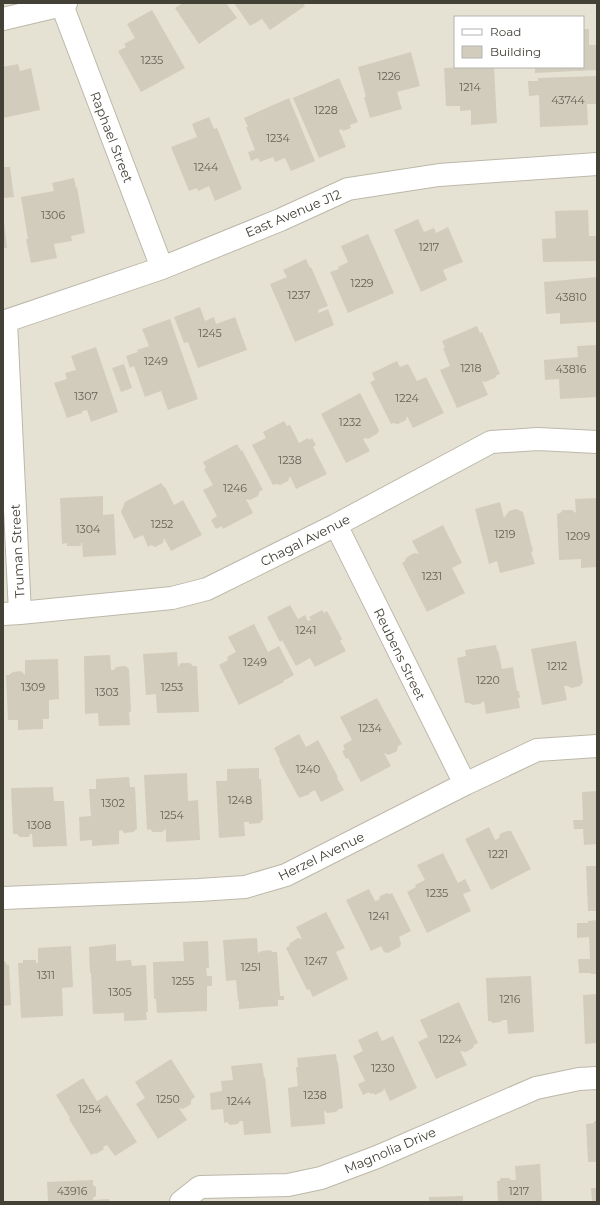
<svg xmlns="http://www.w3.org/2000/svg" width="600" height="1205" viewBox="0 0 600 1205" font-family="Montserrat,sans-serif">
<rect width="100%" height="100%" fill="#f1efe6"/>
<path fill="#e5e2d4" fill-rule="evenodd" d="M3 3H597V1202H3ZM455 17H583V67H455Z"/>
<path fill="#d2ccbc" d="M183 3H226L237 18 199 44 175 8Z
M234 3H303L305 6 270 30 262 19 250 26Z
M152 10 185 68 141 92 118 51 126 47 124 44 135 38 127 24Z
M583 29H589V45H597V70L535 73V67H583Z
M411 52 420 86 397 92 402 109 370 118 364 97H366L358 67Z
M18 64 20 71 31 68 40 110 3 118V67Z
M467 67H494L497 123 471 125V110L460 111V106H446L444 68Z
M597 76V104H587L588 125 540 127 539 95 529 96 528 81H538V78Z
M339 78 358 122 350 125 351 128 343 131 342 129 339 130 346 147 319 158 293 98Z
M289 98 315 161 291 171 285 158 275 162 273 157 260 162 258 158 251 161 248 152 255 150 246 127H248L244 118Z
M209 117 214 129 217 128 242 189 215 201 209 186 198 191 197 188 189 191 171 147 197 137 192 124Z
M3 167H10L14 197 3 198Z
M74 178 76 188 77 187 85 233 71 236 72 241 54 244 57 258 31 263 26 239H28L21 197 54 191 52 183Z
M588 210 589 236H597V261L543 262 542 239 556 238 555 211Z
M418 219 424 232 434 228 436 233 448 227 463 262 443 270 447 280 421 292 394 230Z
M3 222H4L7 248H3Z
M368 234 394 293 348 313 330 272 339 269 338 267 348 262 341 246Z
M306 259 310 268 311 267 328 306 318 310 319 313 328 309 334 325 295 342 270 284 287 277 283 270Z
M597 277V322L560 324V313L546 314 544 282Z
M200 307 205 321 214 317 216 324 235 317 247 350 198 368 188 342 184 343 174 317Z
M170 319 198 399 168 410 161 391 145 397 134 366 130 368 126 356 138 352 137 350 149 346 142 329Z
M477 326 480 333 482 332 500 374 497 375 495 378 485 382 482 381 488 395 457 408 440 370 450 366 443 348H445L442 341Z
M597 345V397L560 399 559 379 545 380 544 360 578 357 577 346Z
M96 347 118 412 91 422 87 410 82 411V413L67 418 54 383 67 379 65 373 76 370 71 356Z
M397 361 400 367 408 364 417 381 426 377 444 413 413 428 407 416 406 420 398 424 393 423 391 424 370 382 375 380 372 373Z
M124 364 132 388 121 392 112 368Z
M360 393 379 430 378 433 368 439 366 438 363 439 370 451 346 463 321 414Z
M284 421 287 426 290 425 299 443 308 438 309 440 312 438 316 445 313 447 327 474 296 489 290 476 288 481 280 485 276 484 273 485 252 445 266 438 263 432Z
M237 444 241 451 242 450 263 490 260 491 258 496 250 500 246 499 253 513 223 529 222 526 216 529 211 520 217 516 203 490 213 485 204 469 206 468 203 462Z
M161 483 164 487H165L174 505 183 500 202 535 171 551 164 538 163 543 155 547 151 545 148 547 143 535 134 539 121 512 125 502Z
M103 496V515L114 514 116 555 83 557 82 543H81V546H67V543L62 544 60 498Z
M597 498V567L581 568V559L559 560 557 514 560 513 563 510H572L576 513 575 499Z
M500 502 504 518 509 511 516 509 523 512 533 551 531 552 535 564 500 573 497 561 489 564 475 509Z
M443 525 462 563 452 568 465 593 427 612 402 563 405 561 406 558 414 553 419 554 412 541Z
M290 605 298 619 305 615 308 621 311 620 309 617 322 610 324 613 327 611 342 639 340 641 346 651 315 667 310 658 296 666 282 640 280 642 267 617Z
M254 624 268 652 279 646 294 675 283 681 284 682 239 705 219 665 228 660 227 657 236 652 228 637Z
M576 641 583 682 580 686 571 688 568 686H564L567 700 542 705 531 649Z
M496 645 497 651 498 650 502 669 513 667 517 691H519L520 698H518L520 708 486 714 484 701 480 704 473 705 469 703H465L457 658 466 656 465 650Z
M177 652 178 667 181 663H190L193 666H197L199 712 157 713 156 694 146 695 143 654Z
M110 655 111 670H114L116 667 125 666 129 669 131 712H129L130 725 99 726 98 713 85 714 84 656Z
M58 659 59 699 49 700V719H43V729L18 730V720H8L6 675H9L13 672 21 671 25 675V660Z
M377 698 402 744 398 746 397 751 389 755 384 753 391 766 361 782 348 758 346 759 342 751 345 750 343 745 352 740 340 717Z
M299 734 306 747 318 740 338 777 337 778 344 790 321 802 315 790 309 793 310 794 299 798 279 761 280 760 274 748Z
M259 768V779H261L263 819 260 823 249 824V822H244L245 836 219 838 216 781H227V769Z
M187 773 188 801 198 800 200 840 166 842V829L162 832H153L150 829 147 830 144 775Z
M129 777 130 787H135L137 829 133 832 124 833 122 830 119 831V844L92 846V840L80 841 79 817 91 816 89 789H96V779Z
M53 787 54 801H64L67 846 33 847 32 834H30L29 837H20L17 834H13L11 788Z
M597 791V844L584 845 583 829H574L573 820H583L582 792Z
M489 827 495 840 499 838 500 834 507 831H511L531 869 491 890 465 839Z
M443 853 458 883 465 879 471 891 463 894 471 911 427 933 407 892 416 887 415 885 425 880 417 865Z
M586 866H597V911H588Z
M369 889 375 901 379 900 380 896 387 893 390 894 392 893 411 931 399 937 401 943 400 947 388 953 384 952 381 946 371 951 346 900Z
M326 912 345 948 336 952 348 979 313 997 309 989 307 990 286 948 289 946 290 943 298 938 302 939 296 927Z
M597 920V974H591V973H579L578 959H590L589 937 577 938V923H588V921Z
M257 938 258 953 262 951 270 950 273 952H277L280 996H284V1000H278V1006L239 1009V1001H238L236 980 226 981 223 940Z
M208 941 209 968H206L207 976H212V986H207V1011L157 1013 156 999H154L153 962 184 961 183 942Z
M116 944V961L131 960 132 966 146 965 148 1012H146L147 1020 124 1021V1013L93 1014 91 973H90L89 947Z
M71 946 73 987 62 988 63 1016 21 1018 18 963H23V960H36V963H38V948Z
M3 961H5L7 965H9L11 1005 3 1006Z
M531 976 534 1032 508 1034 507 1020H503L500 1022 492 1023 491 1021H488L486 978Z
M597 994V1043L585 1044 583 995Z
M459 1002 478 1043 474 1045 473 1048 466 1052 460 1051 467 1065 436 1079 418 1042 428 1037 420 1020Z
M377 1031 382 1041 393 1036 417 1088 390 1101 384 1088 383 1091 375 1095 373 1093 370 1094 369 1092 363 1095 358 1084 365 1081 353 1056 363 1051 358 1040Z
M336 1054 337 1062H338L343 1108 339 1109 336 1112 327 1113 324 1110 325 1124 291 1127 288 1088 298 1086 296 1067H298L297 1058Z
M171 1059 195 1097 191 1100V1104L183 1109 179 1108 187 1120 158 1139 136 1104 145 1098 135 1082Z
M262 1063 264 1077H265L271 1133 244 1135 243 1121H240L238 1124 230 1125 227 1122 224 1123 223 1109 211 1110 210 1093 222 1091 221 1081 233 1080 231 1066Z
M83 1078 97 1101 107 1095 137 1142 115 1156 107 1145 103 1147 104 1149 96 1154 95 1153 91 1155 69 1119 70 1118 56 1095Z
M594 1121H597V1162H588L586 1124 594 1123Z
M540 1164 542 1202H498L497 1181H499L501 1178H509L511 1180H516L515 1166Z
M93 1180V1185L96 1187V1196L93 1198V1200L109 1199V1202H48L47 1182Z
M591 1188H597V1202H592Z
M463 1196V1202H429V1197Z"/>
<g fill="none" stroke-linecap="round" stroke-linejoin="round">
<defs>
<path id="minor" d="M62 5 162 268
M3 19 62 5 66 3
M3 322 162 268 280 220 348 189 439 175 597 164
M6 322 20 613
M336 525 465 784
M3 614 20 613 172 598 207 589 336 525 491 442 538 439 597 442
M3 898 199 890 245 887 286 875 465 784 537 750 597 746
M181 1202 200 1187 288 1185 321 1178 377 1157 536 1088 579 1079 597 1078"/>
</defs>
<use href="#minor" stroke="#bcb8a9" stroke-width="24"/>
<use href="#minor" stroke="#fff" stroke-width="22"/>
</g>
<g text-anchor="middle" dominant-baseline="central" stroke-width="3.5" stroke-linejoin="round" paint-order="stroke">
<g font-size="11" fill="#676358">
<text x="152" y="60">1235</text>
<text x="389" y="76">1226</text>
<text x="470" y="87">1214</text>
<text x="568" y="100">43744</text>
<text x="326" y="110">1228</text>
<text x="278" y="138">1234</text>
<text x="206" y="167">1244</text>
<text x="53" y="215">1306</text>
<text x="429" y="247">1217</text>
<text x="362" y="283">1229</text>
<text x="299" y="295">1237</text>
<text x="571" y="297">43810</text>
<text x="210" y="333">1245</text>
<text x="156" y="361">1249</text>
<text x="471" y="368">1218</text>
<text x="571" y="369">43816</text>
<text x="86" y="396">1307</text>
<text x="407" y="398">1224</text>
<text x="350" y="422">1232</text>
<text x="290" y="460">1238</text>
<text x="235" y="488">1246</text>
<text x="162" y="524">1252</text>
<text x="88" y="529">1304</text>
<text x="505" y="534">1219</text>
<text x="578" y="536">1209</text>
<text x="432" y="576">1231</text>
<text x="306" y="630">1241</text>
<text x="255" y="662">1249</text>
<text x="557" y="666">1212</text>
<text x="488" y="680">1220</text>
<text x="33" y="687">1309</text>
<text x="172" y="687">1253</text>
<text x="107" y="692">1303</text>
<text x="370" y="728">1234</text>
<text x="308" y="769">1240</text>
<text x="240" y="800">1248</text>
<text x="113" y="803">1302</text>
<text x="172" y="815">1254</text>
<text x="39" y="825">1308</text>
<text x="498" y="854">1221</text>
<text x="437" y="893">1235</text>
<text x="379" y="916">1241</text>
<text x="316" y="961">1247</text>
<text x="251" y="967">1251</text>
<text x="46" y="975">1311</text>
<text x="183" y="981">1255</text>
<text x="120" y="992">1305</text>
<text x="510" y="999">1216</text>
<text x="450" y="1039">1224</text>
<text x="383" y="1068">1230</text>
<text x="315" y="1095">1238</text>
<text x="168" y="1099">1250</text>
<text x="239" y="1101">1244</text>
<text x="90" y="1109">1254</text>
<text x="72" y="1191">43916</text>
<text x="519" y="1191">1217</text>
</g>
<g font-size="13" fill="#434036" stroke="#fff">
<text transform="translate(112 137) rotate(69)">Raphael Street</text>
<text transform="translate(293 213) rotate(-23)">East Avenue J12</text>
<text transform="translate(305 540) rotate(-27)">Chagal Avenue</text>
<text transform="translate(17 551) rotate(-93)">Truman Street</text>
<text transform="translate(400 654) rotate(64)">Reubens Street</text>
<text transform="translate(321 856) rotate(-26)">Herzel Avenue</text>
<text transform="translate(390 1150) rotate(-23)">Magnolia Drive</text>
</g>
</g>
<rect width="600" height="1205" fill="none" stroke="#434036" stroke-width="8"/>
<rect x="454" y="16" width="130" height="52" fill="#ffffff" stroke="#b4b3af"/>
<rect x="462" y="29" width="20" height="6" fill="#ffffff" stroke="#b4b3af"/>
<text x="490" y="36" font-size="12" fill="#434036">Road</text>
<rect x="462" y="46" width="20" height="12" fill="#d2ccbc" stroke="#b4b3af"/>
<text x="490" y="56" font-size="12" fill="#434036">Building</text>
</svg>
